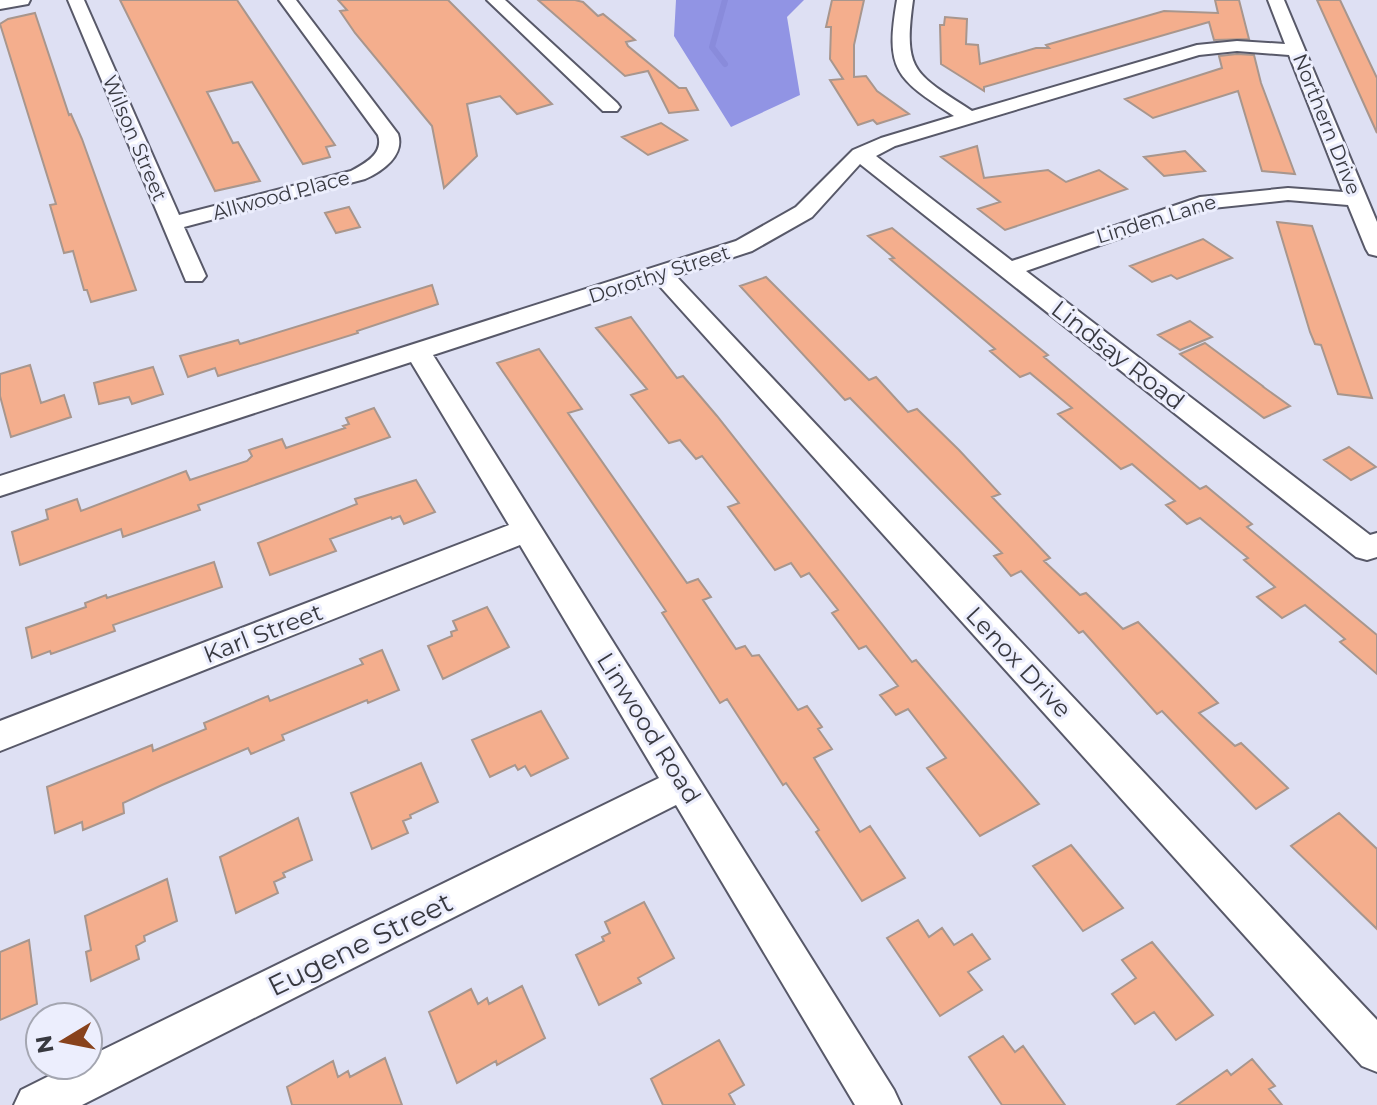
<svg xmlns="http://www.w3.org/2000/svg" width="1377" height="1105" viewBox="0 0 1377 1105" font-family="Montserrat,sans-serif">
<rect width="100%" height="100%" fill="#dee0f3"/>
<path fill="#9194e4" d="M676 0H804L787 17 800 95 731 127 674 36Z"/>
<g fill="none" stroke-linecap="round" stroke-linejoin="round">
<path stroke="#898bdb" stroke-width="6" d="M725 0 712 47 725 64"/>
</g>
<path fill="#f4ae8d" stroke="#a8968d" stroke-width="2" d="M120 0H237L335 145 326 147 330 157 303 164 252 82 207 92 233 143 238 142 260 181 215 191Z
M338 0H448L552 104 517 114 500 96 467 104 477 156 444 188 432 126 355 33 340 11 347 10Z
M538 0H575L583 2 598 16 603 14 635 40 626 42 628 46 679 88H686L698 110 669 113 648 71 625 76Z
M832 0H864L854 45V77L866 76 877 91 909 114 877 124 873 120 858 125 830 80 843 79 830 59 831 27H826Z
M1215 0H1239L1249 39 1214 40 1209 22 984 87V91L941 64 940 25H944L945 17 967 19 966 44 978 45 980 64 1036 48H1049L1046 45 1164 11 1218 13Z
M1317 0H1340L1377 78V133Z
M35 13 69 115 71 114 82 139 136 290 91 302 87 290H84L73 251 64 253 50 205 56 204 0 24 8 19Z
M1237 54 1254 55 1261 83 1295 174 1262 171 1238 91 1153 118 1125 99 1222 68 1219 56Z
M661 123 687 140 648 155 622 137Z
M977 146 984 178 1048 170 1066 182 1099 170 1127 189 1005 230 978 209 1000 202 941 157Z
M1185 151 1205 171 1164 176 1144 157Z
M349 207 360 227 336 233 325 213Z
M1277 222 1312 226 1372 398 1338 394 1321 345 1315 344 1310 332Z
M892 228 1048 355 1044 357 1164 459 1200 489 1206 486 1252 524 1247 527 1377 635V674L1340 642 1345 639 1305 605 1282 618 1257 597 1275 587 1244 560 1248 558 1200 518 1187 524 1166 505 1175 501 1132 464 1121 469 1058 414 1072 408 1030 373 1020 377 990 351 995 349 890 259 894 258 868 236Z
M1203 239 1232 258 1177 279 1171 275 1152 282 1130 266Z
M766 277 869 380 876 377 908 412 917 409 959 450 1000 494 992 497 1050 558 1044 561 1080 595 1086 593 1123 629 1138 622 1218 703 1199 713 1235 746 1241 743 1288 788 1256 809 1162 711 1157 714 1083 631 1079 633 1021 571 1011 576 994 556 1002 553 850 398 845 400 740 286Z
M432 285 438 304 357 331 358 333 218 376 215 368 188 377 180 356 238 340 240 344Z
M631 317 677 378 683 376 717 416 912 662 916 660 1039 804 980 836 927 768 946 758 908 709 896 715 880 695 898 686 866 646 859 649 832 613 838 610 809 573 801 577 791 563 775 570 728 507 739 503 702 456 696 459 680 440 669 443 631 395 647 389 596 328Z
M1190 321 1212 337 1180 350 1158 335Z
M1205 343 1264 387 1262 386 1290 406 1264 418 1180 354Z
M539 349 582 409 568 413 687 583 698 579 711 597 703 600 736 649 745 646 752 656 759 655 798 710 807 706 822 727 818 729 832 749 814 758 860 832 870 826 905 878 862 901 816 832 819 830 786 783 783 785 727 699 720 703 662 613 666 611 497 363Z
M30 365 41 403 64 395 71 417 11 437 0 396V374Z
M153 367 163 394 132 404 129 397 99 404 94 383Z
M374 408 390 437 198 505 200 510 123 537 121 529 20 565 12 532 48 519 46 510 77 499 81 511 186 471 190 480 247 461 252 456 249 450 282 439 286 448 345 428 343 426 349 424 346 418Z
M1349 447 1376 467 1351 480 1324 460Z
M416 480 435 512 404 524 400 516 392 519 391 517 330 539 336 551 270 575 258 543 357 504 355 499Z
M214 562 222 587 113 625 115 631 51 654 50 651 32 658 26 628 86 607 85 603 106 595 107 598Z
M487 607 509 647 443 679 428 646 452 636 451 632 457 630 453 621Z
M382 650 399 690 368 703 367 700 282 735 284 740 251 754 248 748 162 785 123 803 124 813 83 830 82 822 55 833 47 787 152 745 153 751 206 729 204 723 268 696 270 701 363 664 360 659Z
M541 711 568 758 531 776 525 766 518 770 515 765 490 777 472 740Z
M421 763 438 802 410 815 411 818 403 821 408 833 372 849 351 793Z
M1339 813 1377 849V929L1291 846Z
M298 818 312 860 283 873 285 877 274 882 278 893 236 913 220 857Z
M1071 845 1123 908 1083 931 1033 866Z
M167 879 177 921 144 936 145 941 136 946 139 959 91 981 86 952 91 950 85 916Z
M644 902 674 958 638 978 641 983 599 1005 576 955 604 941 602 937 610 933 605 922Z
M918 920 929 937 942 928 954 945 972 934 990 959 968 972 982 990 940 1016 887 938Z
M29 940 37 1004 0 1020V952Z
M1152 942 1213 1015 1176 1040 1154 1012 1135 1024 1112 994 1136 978 1122 960Z
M522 986 545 1038 497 1065 496 1061 457 1083 429 1012 471 989 478 1004 487 998 489 1004Z
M1003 1036 1015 1052 1023 1046 1065 1105H1002L969 1057Z
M719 1040 744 1085 729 1094 735 1105H663L651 1079Z
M385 1058 402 1105H292L287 1087 333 1061 338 1077 348 1071 350 1077Z
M1252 1059 1275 1086 1269 1089 1282 1105H1177L1227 1070 1231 1075Z"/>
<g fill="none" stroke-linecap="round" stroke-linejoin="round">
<defs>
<path id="street" d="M0 0H30L28 4 0 9Z
M68 0H84L179 215 351 171C366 163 384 153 378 135L279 0H296L398 134C405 155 383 171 365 179L184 227 206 276 202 281H186Z
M487 0H505L617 103 620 107 617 111H603Z
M897 0H913C903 72 914 73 972 111L1197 45 1237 41 1285 44 1268 0H1284L1377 222V256L1369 254 1366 249 1348 205 1288 200 1203 209 1026 271 1370 535 1377 533V557L1367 560 1356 557 860 164 812 217 752 251 676 276 1377 1020V1072L1362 1066 656 282 433 355 894 1090 901 1105H855L676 805 82 1105H14L21 1090 71 1065H88V1057L659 778 520 545 0 751V721L509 525 411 362 0 496V476L736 241 796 207 853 150 881 138 954 116C895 78 885 70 897 0ZM1237 51 1289 55 1343 192 1288 188 1200 197 1012 261 876 156 895 146 1199 55Z"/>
</defs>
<use href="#street" stroke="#585969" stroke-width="4"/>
<use href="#street" fill="#fff" fill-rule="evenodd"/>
</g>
<g text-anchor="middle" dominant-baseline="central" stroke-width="6" stroke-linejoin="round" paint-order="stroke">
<g font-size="20" fill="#383940" stroke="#eceefd">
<text transform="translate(1327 124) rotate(68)">Northern Drive</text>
<text transform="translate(135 138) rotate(67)">Wilson Street</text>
<text transform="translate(281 195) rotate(-15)">Allwood Place</text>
<text transform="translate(1156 219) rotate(-17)">Linden Lane</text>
<text transform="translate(659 274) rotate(-18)">Dorothy Street</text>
</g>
<g font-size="24" fill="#383940" stroke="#eceefd">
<text transform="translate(1118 355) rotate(38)">Lindsay Road</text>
<text transform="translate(263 633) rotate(-21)">Karl Street</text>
<text transform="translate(1019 662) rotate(47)">Lenox Drive</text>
<text transform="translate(649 728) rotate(58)">Linwood Road</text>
</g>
<g font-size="28" fill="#383940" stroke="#eceefd">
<text transform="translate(360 944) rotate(-26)">Eugene Street</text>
</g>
</g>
<g transform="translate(64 1041) rotate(260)"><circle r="38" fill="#eceefd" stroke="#a4a6b1" stroke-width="2"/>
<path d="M0-6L14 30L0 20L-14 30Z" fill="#88421c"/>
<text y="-12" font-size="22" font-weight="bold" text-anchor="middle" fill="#383940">N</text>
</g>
</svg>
